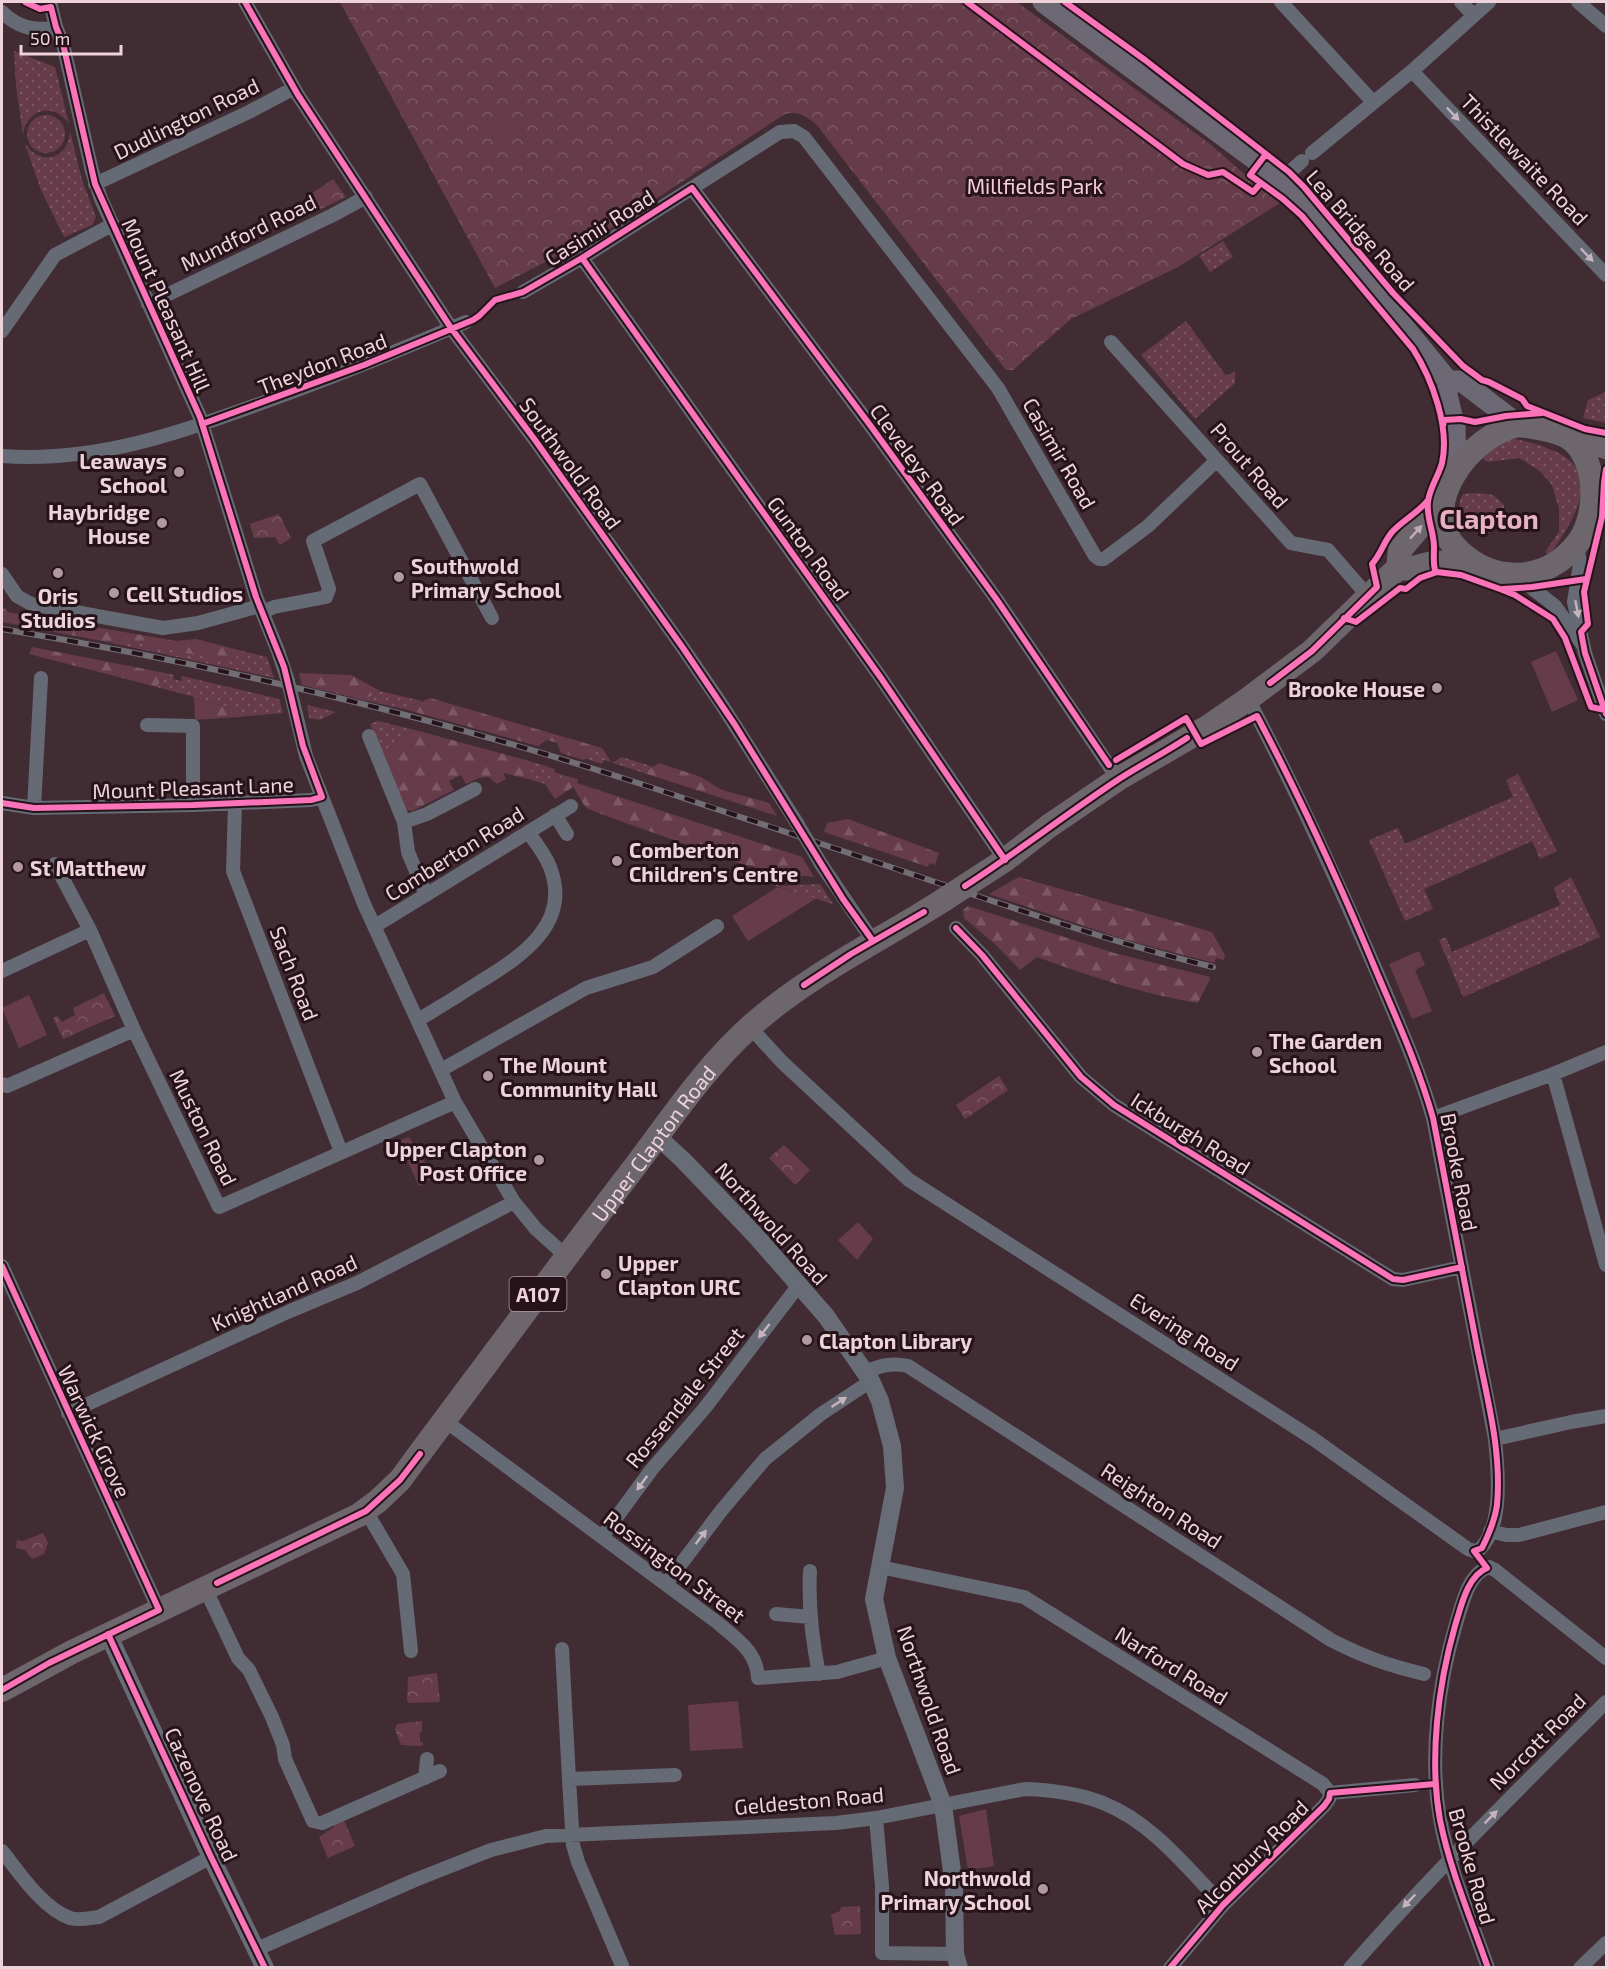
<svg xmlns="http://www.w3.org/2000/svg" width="1608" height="1969" viewBox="0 0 1608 1969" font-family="'Exo 2',sans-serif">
<defs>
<pattern id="grass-dots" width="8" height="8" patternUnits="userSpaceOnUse" patternTransform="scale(1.5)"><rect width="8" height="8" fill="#663c4a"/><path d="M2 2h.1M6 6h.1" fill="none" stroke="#7c5764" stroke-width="1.8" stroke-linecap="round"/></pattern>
<pattern id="forest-firs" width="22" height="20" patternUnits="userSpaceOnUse" patternTransform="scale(1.5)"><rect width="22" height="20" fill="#663c4a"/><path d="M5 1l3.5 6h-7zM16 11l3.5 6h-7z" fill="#7c5764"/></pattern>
<pattern id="park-crowns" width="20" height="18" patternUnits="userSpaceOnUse" patternTransform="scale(1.5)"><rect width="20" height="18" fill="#663c4a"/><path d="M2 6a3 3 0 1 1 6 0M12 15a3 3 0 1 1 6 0" fill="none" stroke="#7c5764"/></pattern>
</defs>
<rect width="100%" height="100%" fill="#422c34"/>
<path fill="url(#grass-dots)" d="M14 51 55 67 69 124C54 101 26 109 23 135L16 86Z
M27 134a19 19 0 1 1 38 0a19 19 0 1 1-38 0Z
M70 131 82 180 96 217 92 225 64 237 41 190 25 144C41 167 69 159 70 131Z
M1223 241 1233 257 1210 272 1199 256Z
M1186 321 1226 376 1235 371V383L1195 419 1141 355Z
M1606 392V423L1583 418 1588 400Z
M1510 438C1599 455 1597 488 1549 556L1545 552 1559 532V509L1552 485 1540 471 1519 458 1488 462 1483 459 1489 447Z
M1476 493 1493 495 1504 505 1503 516 1489 533H1478C1466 523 1453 511 1463 494Z
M124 640 236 657 238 650 267 657 274 678 107 642Z
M165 673 174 675 173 679 181 681 182 676 279 699 283 713 237 717 239 709 199 700 194 697 157 687Z
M380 691 422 701 404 709 363 700Z
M307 705 336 712 320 720 309 718Z
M378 721 415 730C399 736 391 742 385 759L370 724Z
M602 748 612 763 622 757 654 767 644 773 604 760 602 764 584 758Z
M533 762 555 769 554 772 566 776 545 784 528 779Z
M1518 774 1557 851 1540 859 1532 841 1424 889 1433 909 1405 921 1369 840 1398 828 1405 844 1513 797 1506 780Z
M737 870 764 874 780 886 820 884 833 904 748 877Z
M1571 877 1600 937 1463 997 1439 940 1446 937 1452 952 1560 905 1554 888Z"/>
<path fill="url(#forest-firs)" d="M4 608 8 612 176 641 196 639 238 650 236 657 229 662 124 640 107 642 2 622V610Z
M32 647 165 673 157 687 29 654Z
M299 673 351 675 380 691 363 700 302 685Z
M194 697 199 700 239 709 237 717 195 720Z
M430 698 602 748 584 760 561 753 557 743 547 740 538 746 404 709Z
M415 730 533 762 528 779 503 773 506 779 497 784 489 777 479 778 466 784 461 775 449 781 454 790 412 811 406 810 385 759C391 742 399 736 415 730Z
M659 763 701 777 722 790 769 803 777 816 644 773Z
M566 776 578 779 577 783 802 857 814 877 787 874 742 864 609 817 586 808 573 787 555 799 545 784Z
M848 819 939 853 935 865 929 863 928 867 824 832 827 823Z
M1019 877 1212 932 1225 955 1224 960 1216 958 1214 963 1126 940 989 894Z
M968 906 1114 953 1210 977 1209 981 1198 1003C1143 994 1089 976 1037 957L1020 970 995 944 964 918 963 910Z"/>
<path fill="url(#park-crowns)" d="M340 2H1017L1210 144 1260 188 1280 203 1178 267 1071 319 1013 370H1006L816 124C805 116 798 111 785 114L613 227 495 288Z
M333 179 346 197 321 209 312 203 308 196Z
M279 514 291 538 280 545 275 537 254 538 250 524Z
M104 993 115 1016 63 1039 53 1018 58 1016 62 1022 75 1015 73 1008Z
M999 1076 1008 1090 965 1119 956 1105Z
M784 1145 810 1170 795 1185 769 1158Z
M419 1153 434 1177 419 1186 407 1160Z
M43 1533 48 1543 44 1554 32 1559 25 1550 16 1548 17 1540 23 1541Z
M437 1673 440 1702 409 1703 407 1701 408 1677Z
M422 1721V1732H420V1742H423V1746L401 1745 395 1730 397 1724Z
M344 1820 355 1846 328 1858 319 1837 334 1827 333 1824Z
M860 1906 861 1934 835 1935 831 1915 840 1911 841 1907Z"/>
<path fill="#663c4a" d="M491 123H509V141L503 143H497L493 140Z
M1556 651 1578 700 1552 712 1531 662Z
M777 887 817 898 748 941 732 916Z
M1419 951 1425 965 1415 970 1432 1011 1412 1019 1389 964Z
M29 995 47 1035 19 1048 2 1008Z
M409 1137 419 1153 407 1160 398 1141Z
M858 1222 873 1239 857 1260 838 1240Z
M738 1701 743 1748 690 1751 688 1705Z
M986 1809 994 1866 968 1870 959 1816Z"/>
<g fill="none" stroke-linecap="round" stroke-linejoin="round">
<path stroke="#656a75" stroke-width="14" d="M50 2 56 27 63 44 92 171 101 199 200 417 256 597 278 651 288 681
M245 2 298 95 451 328 535 440 683 648 720 702 797 823
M1281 2 1373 102
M1461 2 1473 15
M1578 2 1606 26
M2 12C17 27 35 32 56 27
M1412 71 1606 275
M1312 153 1412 71 1489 2
M1281 180 1302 161
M95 184 249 112 294 88
M692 188 870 425 997 600 1118 779
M582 258 881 678 1005 860
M523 292 582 258 780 132 794 131 804 137 998 388 1095 556 1099 559H1104L1148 526 1216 461
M148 304 333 215 366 197
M2 331 55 255 112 225
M1111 342 1291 543 1328 550 1368 596
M2 456C94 463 181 433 267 401 334 377 400 350 466 322
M1577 544 1580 564 1574 602 1585 653 1606 714
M2 574 17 596 31 604 163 628 198 623 260 606
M1515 575 1555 606 1582 644
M263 612 274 607 326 597 329 589 313 541 420 484 492 618
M293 702 306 756 364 904 455 1102 514 1202 536 1229 566 1256
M147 725 193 726V805
M369 736 404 822 408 852 426 895
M2 803 34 808 193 805 311 800 322 797
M235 804 233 871 341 1152
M34 808 41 678
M555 815 567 834
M404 822 427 814 475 789
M55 864 90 930 134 1030 219 1207 455 1102
M821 864 873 941
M375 926 571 806
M956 928 982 955 1081 1077 1114 1105 1393 1279 1403 1280 1462 1267
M2 971 90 930
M418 1020C440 1007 461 994 481 981 522 956 572 923 550 867 545 854 536 843 528 832
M750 1027 782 1062 909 1180 1312 1438 1468 1549 1474 1551 1479 1550C1504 1527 1498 1469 1495 1439L1433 1118C1419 1069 1398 1023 1379 977 1338 883 1296 789 1248 699
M441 1070 586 988 653 967 717 926
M1553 1074 1606 1265
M2 1084 7 1086 134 1030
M1433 1118 1553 1074 1606 1052
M2 1266 159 1610
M865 1372C880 1366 891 1362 908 1366L1331 1640C1364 1657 1387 1665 1424 1674
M68 1413 290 1311 357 1283 514 1202
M444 1420 718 1623C736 1639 757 1651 758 1678L837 1672 887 1658
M1495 1439 1571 1422 1606 1416
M366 1511 403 1574 411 1651
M1490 1531 1506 1535H1519L1606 1512
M602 1537 652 1469 704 1409 799 1285
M880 1567 1024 1597 1323 1784 1330 1793
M810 1571C808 1607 812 1639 819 1674
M666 1584 721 1511 765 1459 821 1414 871 1381
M205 1588 238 1658 249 1670 272 1717 283 1745 285 1759 313 1821 322 1823 440 1771
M776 1614 810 1617
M562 1649 569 1779
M425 1778 427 1759
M1330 1793 1415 1785
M876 1818 882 1886V1953L955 1954
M2 1851C19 1872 43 1909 70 1918 80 1921 90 1918 99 1917L211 1857
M257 1949 415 1880 491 1850 546 1836 836 1823 876 1818 1025 1789C1052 1790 1078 1793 1103 1803 1152 1822 1188 1869 1223 1905
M623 1968 578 1862 573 1845 569 1779 675 1775
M1170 1968 1223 1905 1324 1806 1329 1799 1330 1793
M1350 1968C1431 1875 1519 1789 1606 1702
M1488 1968C1471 1919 1449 1870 1440 1819 1429 1757 1438 1684 1456 1624 1462 1605 1468 1573 1489 1567L1495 1570 1606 1658
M1580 1968 1606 1943"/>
<path stroke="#686c77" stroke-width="18" d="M657 1136 683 1160 755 1235 826 1316 871 1381 880 1401 892 1446 895 1488 874 1599 887 1658 943 1805 954 1886 955 1954 959 1968
M108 1634 211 1857 265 1968"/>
<path stroke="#6c6974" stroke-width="21" d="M1043 2 1272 172 1292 190 1448 381 1447 395 1455 427 1456 468
M1448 381H1460L1465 384 1519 425"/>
<g stroke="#6d666d" stroke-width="24">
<path d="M1519 425C1533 427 1560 430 1572 440 1599 463 1598 519 1576 545 1545 583 1494 584 1459 551 1413 509 1470 434 1519 425Z"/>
<path d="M1571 439 1594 443 1606 447"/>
<path d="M1398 568C1417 570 1418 565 1435 563 1449 562 1463 564 1478 566"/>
<path d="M965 886 1005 860 1049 826 1118 779 1209 726 1248 699 1312 651 1398 568 1400 550 1443 499"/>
<path id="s1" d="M2 1690 72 1652 359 1515 378 1501 400 1480 414 1461C486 1365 557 1268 630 1173 669 1122 703 1069 751 1026 809 974 880 941 945 899"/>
</g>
<defs>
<path id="rail" d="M2 629C218 665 432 716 641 784 749 819 857 856 965 892 1047 919 1129 947 1213 967"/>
</defs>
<use href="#rail" stroke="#716e76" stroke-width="6"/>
<use href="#rail" stroke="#26131a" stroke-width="4" stroke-dasharray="11" stroke-linecap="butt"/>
<path stroke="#656a75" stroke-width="14" d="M288 681 293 702
M797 823 821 864"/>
<path stroke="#6d666d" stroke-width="24" d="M945 899 965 886"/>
<defs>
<path id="cycleway" d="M245 2 298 95 451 328 535 440 683 648 735 725 843 899 873 941
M967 2 1183 164 1208 175 1223 172 1253 192 1260 184
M1065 2 1145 60 1289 172 1304 187 1393 293 1463 366 1482 380 1489 382 1522 399 1527 406 1585 429 1606 433
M1266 154 1250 175 1283 199 1302 216 1413 349C1432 379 1450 427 1442 463 1439 475 1429 489 1428 502 1426 517 1434 532 1434 547 1434 555 1433 562 1435 570L1437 572 1461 575 1500 589 1515 595 1553 619 1565 638 1591 707 1605 710
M582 258 881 678 1005 860
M202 424 364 365 473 320 479 316 495 300 523 292 582 258 692 188 870 425 997 600 1109 765
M1443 426 1444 420 1461 419 1475 422 1506 416 1542 413
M1606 469 1604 483 1602 517 1584 592 1588 624 1581 632 1585 653 1606 714
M1503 589 1532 587 1586 579
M1344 618 1356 622 1400 588 1406 589 1420 578 1437 572
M1270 683 1312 651 1377 587 1372 564C1381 554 1383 543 1392 532 1403 520 1418 513 1428 500
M1116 760 1186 718 1201 744 1257 716C1301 799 1341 886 1377 973 1397 1020 1419 1068 1433 1118 1448 1194 1462 1270 1477 1347 1487 1398 1502 1452 1497 1505 1495 1520 1489 1534 1482 1548L1474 1551 1487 1568C1467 1576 1461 1607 1455 1626 1438 1685 1429 1759 1440 1820 1450 1870 1471 1919 1488 1968
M2 803 34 808 193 805 311 800 322 797 303 746 284 667 256 597 200 417 95 184 63 44 56 27 51 7 40 9 25 2
M965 886C1016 853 1065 815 1116 781 1139 766 1164 753 1187 738
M956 928 982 955 1081 1077 1114 1105 1393 1279 1403 1280 1462 1267
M804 985 851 954 924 912
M2 1266 159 1610 49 1663 2 1690
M217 1583 366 1511 400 1480 420 1454
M108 1634 211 1857 265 1968
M1170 1968 1223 1905 1324 1806 1329 1799 1330 1793 1435 1784"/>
</defs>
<use href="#cycleway" stroke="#26131a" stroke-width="10"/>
<use href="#cycleway" stroke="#fb73b8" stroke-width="6"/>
</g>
<defs><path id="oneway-solid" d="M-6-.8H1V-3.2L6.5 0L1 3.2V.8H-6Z" transform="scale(1.5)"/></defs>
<g fill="#c6b4bc">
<use href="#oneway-solid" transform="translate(1453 114) rotate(46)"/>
<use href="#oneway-solid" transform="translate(1587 255) rotate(46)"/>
<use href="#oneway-solid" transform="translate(1577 609) rotate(79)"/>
<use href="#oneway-solid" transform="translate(764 1331) rotate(128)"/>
<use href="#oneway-solid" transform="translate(839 1402) rotate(-33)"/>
<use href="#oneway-solid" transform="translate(642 1483) rotate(126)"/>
<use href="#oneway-solid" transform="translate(701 1537) rotate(-53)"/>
<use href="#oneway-solid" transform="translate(1491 1817) rotate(-45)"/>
<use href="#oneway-solid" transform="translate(1409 1901) rotate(134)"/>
</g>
<use fill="#c2adb4" href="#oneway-solid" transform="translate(1416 532) rotate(-48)"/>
<g fill="#b299a1" stroke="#26131a" stroke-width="2">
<circle cx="179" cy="472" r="6"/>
<circle cx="162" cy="523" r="6"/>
<circle cx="58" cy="573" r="6"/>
<circle cx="399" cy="577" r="6"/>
<circle cx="114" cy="593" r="6"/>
<circle cx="1437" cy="688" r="6"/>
<circle cx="617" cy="861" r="6"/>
<circle cx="18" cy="867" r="6"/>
<circle cx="1257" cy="1052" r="6"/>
<circle cx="488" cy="1076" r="6"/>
<circle cx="539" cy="1160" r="6"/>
<circle cx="606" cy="1274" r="6"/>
<circle cx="807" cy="1340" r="6"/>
<circle cx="1043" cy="1889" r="6"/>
</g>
<g text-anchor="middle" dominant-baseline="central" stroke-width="6" stroke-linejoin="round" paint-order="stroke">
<rect fill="#26131a" stroke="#b399a1" stroke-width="1.5" x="509.5" y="1277" width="57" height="34" rx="4.5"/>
<g font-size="20" font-weight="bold" fill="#efd3db">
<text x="538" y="1294">A107</text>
</g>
<g font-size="21" fill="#efd3db" stroke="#26131a">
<text transform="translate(186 118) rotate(-26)">Dudlington Road</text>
<text transform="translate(1525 159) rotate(46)">Thistlewaite Road</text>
<text transform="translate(599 227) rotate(-32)">Casimir Road</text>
<text transform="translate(1361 230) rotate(49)">Lea Bridge Road</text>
<text transform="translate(248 232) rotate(-26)">Mundford Road</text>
<text transform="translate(167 305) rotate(66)">Mount Pleasant Hill</text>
<text transform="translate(322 363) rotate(-21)">Theydon Road</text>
<text transform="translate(1060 453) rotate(60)">Casimir Road</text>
<text transform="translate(571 463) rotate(54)">Southwold Road</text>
<text transform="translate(918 464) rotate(54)">Cleveleys Road</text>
<text transform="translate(1250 465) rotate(49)">Prout Road</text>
<text transform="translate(809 548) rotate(54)">Gunton Road</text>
<text transform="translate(193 787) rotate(-2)">Mount Pleasant Lane</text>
<text transform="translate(454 853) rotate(-32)">Comberton Road</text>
<text transform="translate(295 973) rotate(69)">Sach Road</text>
<text transform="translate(204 1127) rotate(64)">Muston Road</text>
<text transform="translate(1191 1133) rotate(32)">Ickburgh Road</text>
<text stroke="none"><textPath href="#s1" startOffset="873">Upper Clapton Road</textPath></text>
<text transform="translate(1460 1172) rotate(79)">Brooke Road</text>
<text transform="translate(772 1223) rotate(48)">Northwold Road</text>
<text transform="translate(284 1292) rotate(-24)">Knightland Road</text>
<text transform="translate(1185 1331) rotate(33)">Evering Road</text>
<text transform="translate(684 1397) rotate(-51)">Rossendale Street</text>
<text transform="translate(95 1431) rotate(65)">Warwick Grove</text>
<text transform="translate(1162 1505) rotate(33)">Reighton Road</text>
<text transform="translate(675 1566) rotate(37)">Rossington Street</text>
<text transform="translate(1172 1665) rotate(32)">Narford Road</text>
<text transform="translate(930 1700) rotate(71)">Northwold Road</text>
<text transform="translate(1537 1741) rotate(-45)">Norcott Road</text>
<text transform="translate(202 1794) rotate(65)">Cazenove Road</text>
<text transform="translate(809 1800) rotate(-5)">Geldeston Road</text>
<text transform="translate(1251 1856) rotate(-45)">Alconbury Road</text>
<text transform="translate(1473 1866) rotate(74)">Brooke Road</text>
</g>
<g font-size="21" fill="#f7ceda" stroke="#26131a">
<text x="1035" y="185">Millfields Park</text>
</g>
<g font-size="21" font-weight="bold" fill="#efd3db" stroke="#26131a" text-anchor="start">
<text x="167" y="460" text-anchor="end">Leaways<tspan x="167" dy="24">School</tspan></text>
<text x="150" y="511" text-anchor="end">Haybridge<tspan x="150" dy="24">House</tspan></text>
<text x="411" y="565">Southwold<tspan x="411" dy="24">Primary School</tspan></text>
<text x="126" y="593">Cell Studios</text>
<text x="58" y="595" text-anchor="middle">Oris<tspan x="58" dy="24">Studios</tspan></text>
<text x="1425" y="688" text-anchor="end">Brooke House</text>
<text x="629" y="849">Comberton<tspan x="629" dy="24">Children's Centre</tspan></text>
<text x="30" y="867">St Matthew</text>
<text x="1269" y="1040">The Garden<tspan x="1269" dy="24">School</tspan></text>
<text x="500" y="1064">The Mount<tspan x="500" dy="24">Community Hall</tspan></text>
<text x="527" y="1148" text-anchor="end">Upper Clapton<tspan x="527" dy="24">Post Office</tspan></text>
<text x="618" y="1262">Upper<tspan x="618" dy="24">Clapton URC</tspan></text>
<text x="819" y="1340">Clapton Library</text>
<text x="1031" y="1877" text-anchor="end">Northwold<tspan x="1031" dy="24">Primary School</tspan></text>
</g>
<g font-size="27" font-weight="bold" fill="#e7b1c1" stroke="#26131a">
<text x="1489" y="518">Clapton</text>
</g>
</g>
<rect width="1608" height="1969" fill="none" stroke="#efd3db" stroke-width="6"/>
<path d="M21 45v9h100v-9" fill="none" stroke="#efd3db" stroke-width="3"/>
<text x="30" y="45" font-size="18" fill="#efd3db" stroke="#26131a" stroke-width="4.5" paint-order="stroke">50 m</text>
</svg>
